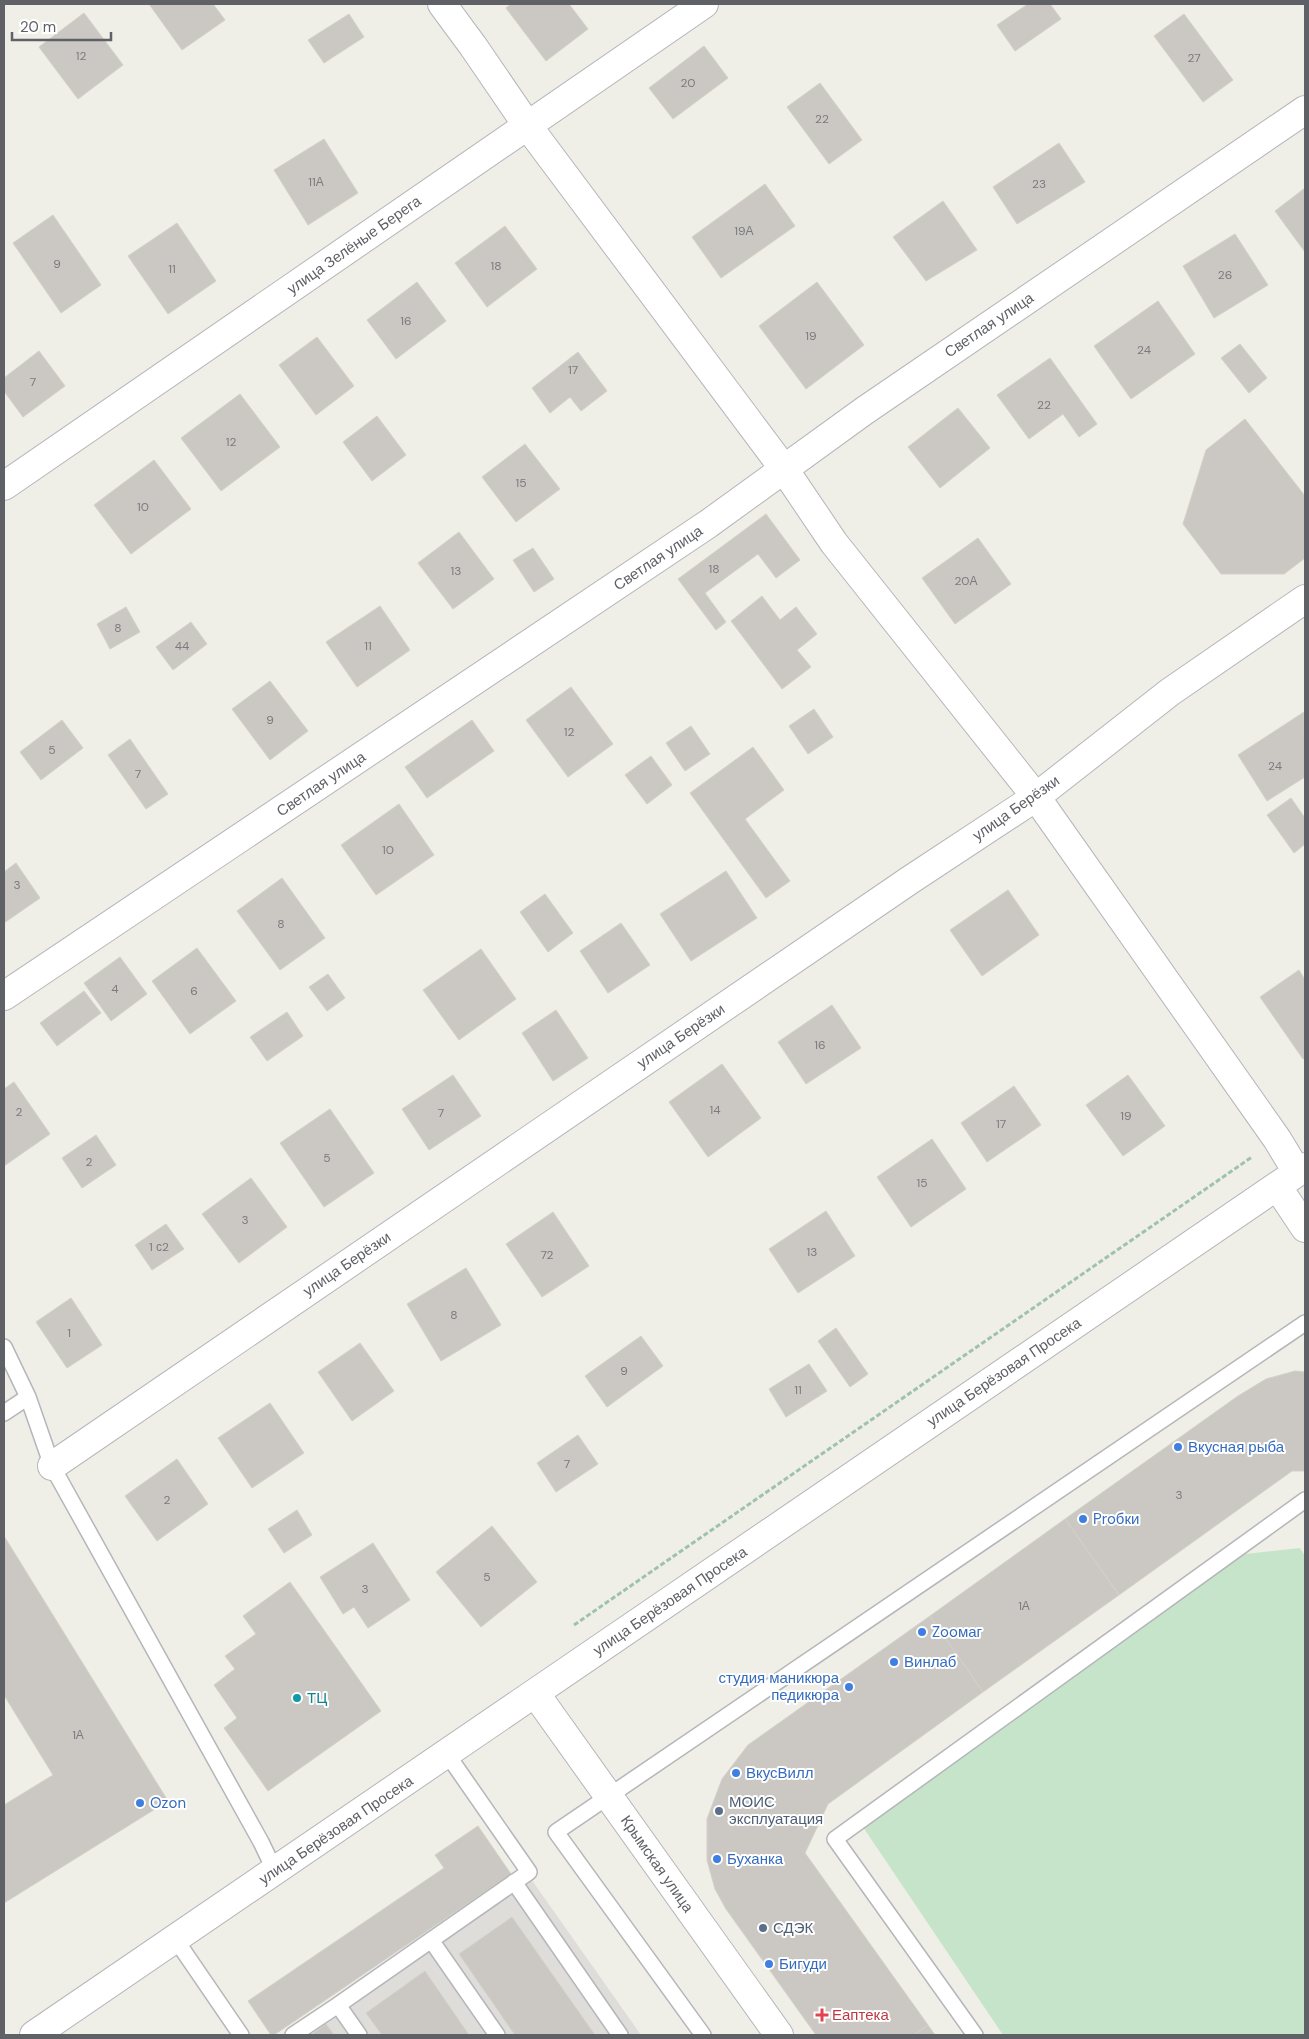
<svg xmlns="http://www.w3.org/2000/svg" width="1309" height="2039" viewBox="0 0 1309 2039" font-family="'DM Sans',sans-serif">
<rect width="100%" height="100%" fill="#efeee7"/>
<path fill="#deddd9" d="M531 1879 641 2035H311Z"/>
<path fill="#c6e4c9" d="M1300 1548 1305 1556V2035H1003L863 1827 1228 1556Z"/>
<path fill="#cbc8c4" stroke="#d3d1c6" d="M149 4H213L225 20 182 50Z
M511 4H569L588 29 546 61 506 8Z
M1028 4H1050L1061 19 1015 51 997 25Z
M84 13 123 65 78 99 39 47Z
M349 14 364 37 324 63 308 40Z
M1184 14 1233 80 1203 102 1154 36Z
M704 46 728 78 673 119 649 88Z
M820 83 862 140 829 164 787 107Z
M324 139 358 193 308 225 274 170Z
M1059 143 1085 182 1017 224 993 187Z
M765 184 795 226 721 278 692 237Z
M1305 188V252L1275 211Z
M943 201 977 250 926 281 893 237Z
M53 215 101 285 61 313 13 243Z
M177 223 216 281 168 314 128 256Z
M505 226 537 269 487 307 455 263Z
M1235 234 1268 285 1214 318 1183 266Z
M417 282 446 321 396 359 367 320Z
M817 282 864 345 806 389 759 326Z
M1158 301 1195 354 1131 399 1094 346Z
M317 337 354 386 316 415 279 365Z
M1240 344 1267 378 1249 393 1221 358Z
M39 351 65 386 23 417 4 391V378Z
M578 352 607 391 581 411 570 397 550 413 532 388Z
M1050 358 1097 424 1079 437 1063 414 1029 439 997 395Z
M240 394 280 447 221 491 181 438Z
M958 408 990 448 940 488 908 447Z
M377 416 406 455 372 481 343 442Z
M1245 419 1305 496V558L1284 574H1221L1183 524 1206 450Z
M525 444 560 489 516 522 482 477Z
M154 460 191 509 131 554 94 505Z
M766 514 800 560 776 578 758 554 705 593 726 622 716 630 678 579Z
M459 532 494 579 453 609 418 563Z
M978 538 1011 584 955 624 922 578Z
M533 548 554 579 534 592 513 560Z
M762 596 780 620 796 607 817 634 797 650 811 667 782 689 731 621Z
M380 606 410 650 357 687 326 642Z
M126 607 140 632 110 649 97 624Z
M191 622 207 644 173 670 156 647Z
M270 681 308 731 270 760 232 709Z
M571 687 613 744 568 777 526 720Z
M814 709 833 737 808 754 789 726Z
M1304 712 1305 777 1267 801 1238 755Z
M62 720 83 748 41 780 20 752Z
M472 720 494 751 427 798 405 767Z
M691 726 710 754 685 771 666 743Z
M130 739 168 794 146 809 108 755Z
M753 747 784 790 745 819 790 881 766 898 690 793Z
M651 756 672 785 647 804 625 775Z
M1291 798 1305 818V844L1294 853 1267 815Z
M399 804 434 855 376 895 341 845Z
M16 863 40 898 4 923V872Z
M726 871 757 918 691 961 660 914Z
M282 878 325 938 280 970 237 911Z
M1008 890 1039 935 982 976 950 930Z
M545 894 573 933 548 952 520 912Z
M621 923 650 965 608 993 580 951Z
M197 948 236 1001 190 1034 152 981Z
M481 949 516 999 459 1040 423 990Z
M120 957 147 994 111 1021 84 983Z
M1299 970 1305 980V1058L1303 1059 1260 997Z
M328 974 345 998 327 1011 309 987Z
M84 991 101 1013 57 1046 40 1023Z
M832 1005 861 1048 806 1084 778 1042Z
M556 1010 588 1058 553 1081 522 1033Z
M287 1012 303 1036 267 1061 250 1037Z
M722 1064 761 1118 708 1157 669 1102Z
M453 1075 481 1116 429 1150 402 1109Z
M1128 1075 1165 1126 1123 1156 1086 1105Z
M14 1082 50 1134 4 1166V1089Z
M1014 1086 1041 1125 987 1162 961 1123Z
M330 1109 374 1173 324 1207 280 1143Z
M96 1135 116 1165 82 1188 62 1158Z
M932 1139 966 1189 911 1227 877 1177Z
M251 1178 287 1227 239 1263 202 1214Z
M826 1211 855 1256 798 1293 769 1249Z
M553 1212 589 1266 542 1297 506 1244Z
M166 1224 184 1249 152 1270 135 1245Z
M466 1268 501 1325 441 1361 407 1304Z
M71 1298 102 1345 67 1368 36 1322Z
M836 1328 868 1374 850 1387 818 1341Z
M641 1336 663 1366 607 1407 585 1376Z
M360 1343 394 1391 352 1421 318 1372Z
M809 1364 827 1391 786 1417 769 1389Z
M1295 1371 1305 1372V1471H1292L1119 1595 1065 1519 1238 1396 1266 1379Z
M270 1403 304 1453 252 1488 218 1438Z
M578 1435 598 1464 556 1492 537 1463Z
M177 1459 208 1504 157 1541 125 1496Z
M297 1510 312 1535 284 1553 268 1529Z
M1065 1519 1119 1595 983 1692 930 1616Z
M492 1526 537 1582 481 1627 436 1572Z
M4 1536 168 1801 4 1903V1805L53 1775 4 1695Z
M373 1543 410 1600 368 1628 354 1607 343 1614 320 1577Z
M290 1582 381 1711 268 1791 224 1728 237 1718 214 1685 235 1669 225 1656 256 1634 243 1616Z
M930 1616 983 1692 828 1804 805 1853 928 2025 914 2035H816L726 1909 715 1889 707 1860V1819L722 1779 748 1745Z
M478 1826 511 1874 274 2035H271L248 2001 444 1868 435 1855Z
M512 1917 595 2035H515L459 1954Z
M425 1971 469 2035H382L366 2013Z
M326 2024 334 2035H311Z
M928 2025 935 2035H914Z"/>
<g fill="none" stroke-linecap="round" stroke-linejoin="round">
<defs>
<path id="service" d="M4 1347 28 1397 52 1466 261 1842 275 1871
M4 1413 28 1397
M514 1882 620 2035
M176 1940 241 2035
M431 1940 497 2035
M338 2005 529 1872 447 1754
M293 2035 338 2005 359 2035
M703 2035 556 1832 1305 1323
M975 2035 835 1839 1305 1500"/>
<path id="minor" d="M442 4 473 46 527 125 784 469 834 543 1036 797 1277 1139 1297 1172
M4 486 704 4
M4 996 708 524 864 411 1305 110
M1277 1186 1305 1228
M52 1466 910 880 1036 797 1170 692 1305 599
M535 1693 779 2035
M34 2035 1305 1167"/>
</defs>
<use href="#service" stroke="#b4b6ba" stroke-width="18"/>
<use href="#minor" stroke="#b4b6ba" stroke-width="30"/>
<path stroke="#9fc2ad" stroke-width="3" stroke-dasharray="5 2.5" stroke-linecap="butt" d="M574 1625 1252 1157"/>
<use href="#service" stroke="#fff" stroke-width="15"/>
<use href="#minor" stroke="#fff" stroke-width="28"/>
</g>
<g fill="#3f7fe0" stroke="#fff" stroke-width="2">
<circle cx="1178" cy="1447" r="5"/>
<circle cx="1083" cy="1519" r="5"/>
<circle cx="922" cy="1632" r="5"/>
<circle cx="894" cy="1662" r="5"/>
<circle cx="849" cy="1687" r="5"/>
<circle cx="736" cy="1773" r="5"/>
<circle cx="140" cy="1803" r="5"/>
<circle cx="717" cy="1859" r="5"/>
<circle cx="769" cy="1964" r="5"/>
</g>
<circle fill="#0f9aa8" stroke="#fff" stroke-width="2" cx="297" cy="1698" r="5"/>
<g fill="#5c6f8a" stroke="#fff" stroke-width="2">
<circle cx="719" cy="1811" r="5"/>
<circle cx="763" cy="1928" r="5"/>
</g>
<path fill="#e0444e" stroke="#fff" stroke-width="2" d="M819.5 2007.5h5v5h5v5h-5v5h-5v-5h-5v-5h5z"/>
<g text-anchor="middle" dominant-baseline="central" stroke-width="4" stroke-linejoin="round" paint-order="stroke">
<g font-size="12" fill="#7a7b7e">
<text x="81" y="56">12</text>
<text x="1194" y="58">27</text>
<text x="688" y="83">20</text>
<text x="822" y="119">22</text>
<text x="316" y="182">11А</text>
<text x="1039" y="184">23</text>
<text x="744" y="231">19А</text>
<text x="57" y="264">9</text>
<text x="496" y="266">18</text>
<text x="172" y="269">11</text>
<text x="1225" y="275">26</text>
<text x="406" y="321">16</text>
<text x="811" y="336">19</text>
<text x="1144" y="350">24</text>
<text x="573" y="370">17</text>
<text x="33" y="382">7</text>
<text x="1044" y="405">22</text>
<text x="231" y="442">12</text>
<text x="521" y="483">15</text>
<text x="143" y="507">10</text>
<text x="714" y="569">18</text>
<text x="456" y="571">13</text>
<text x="966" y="581">20А</text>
<text x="118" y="628">8</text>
<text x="182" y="646">44</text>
<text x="368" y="646">11</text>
<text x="270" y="720">9</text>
<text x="569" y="732">12</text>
<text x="52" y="750">5</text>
<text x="1275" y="766">24</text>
<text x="138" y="774">7</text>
<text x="388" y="850">10</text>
<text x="17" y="885">3</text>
<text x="281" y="924">8</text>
<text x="115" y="989">4</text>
<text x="194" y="991">6</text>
<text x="820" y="1045">16</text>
<text x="715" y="1110">14</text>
<text x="19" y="1112">2</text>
<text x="441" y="1113">7</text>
<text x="1126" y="1116">19</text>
<text x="1001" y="1124">17</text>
<text x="327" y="1158">5</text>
<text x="89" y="1162">2</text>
<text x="922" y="1183">15</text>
<text x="245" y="1220">3</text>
<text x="159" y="1247">1 с2</text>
<text x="812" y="1252">13</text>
<text x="547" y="1255">72</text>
<text x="454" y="1315">8</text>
<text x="69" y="1333">1</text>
<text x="624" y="1371">9</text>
<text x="798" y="1390">11</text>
<text x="567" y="1464">7</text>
<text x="1179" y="1495">3</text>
<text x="167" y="1500">2</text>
<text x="487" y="1577">5</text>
<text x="365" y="1589">3</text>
<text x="1024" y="1606">1А</text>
<text x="78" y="1735">1А</text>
</g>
<g font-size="15" fill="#5f6166" stroke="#fff">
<text transform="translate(354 245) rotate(-35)">улица Зелёные Берега</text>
<text transform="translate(989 325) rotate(-34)">Светлая улица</text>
<text transform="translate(658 558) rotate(-34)">Светлая улица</text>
<text transform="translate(321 784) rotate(-34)">Светлая улица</text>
<text transform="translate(1016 808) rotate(-35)">улица Берёзки</text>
<text transform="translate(681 1036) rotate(-34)">улица Берёзки</text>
<text transform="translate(347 1264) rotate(-34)">улица Берёзки</text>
<text transform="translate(1004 1372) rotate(-34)">улица Берёзовая Просека</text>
<text transform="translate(670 1601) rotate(-34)">улица Берёзовая Просека</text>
<text transform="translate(336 1830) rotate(-34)">улица Берёзовая Просека</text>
<text transform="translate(657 1864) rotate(55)">Крымская улица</text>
</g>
<g font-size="15" fill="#366cbe" stroke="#fff" text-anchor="start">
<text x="1188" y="1447">Вкусная рыба</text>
<text x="1093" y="1519">Proбки</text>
<text x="932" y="1632">Zooмаг</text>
<text x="904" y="1662">Винлаб</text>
<text x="839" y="1678" text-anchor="end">студия маникюра<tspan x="839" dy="17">педикюра</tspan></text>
<text x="746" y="1773">ВкусВилл</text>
<text x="150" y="1803">Ozon</text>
<text x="727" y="1859">Буханка</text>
<text x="779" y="1964">Бигуди</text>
</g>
<g font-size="15" fill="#0d838f" stroke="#fff" text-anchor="start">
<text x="307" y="1698">ТЦ</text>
</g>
<g font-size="15" fill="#4e5e75" stroke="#fff" text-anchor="start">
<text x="729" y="1802">МОИС<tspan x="729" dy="17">эксплуатация</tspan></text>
<text x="773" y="1928">СДЭК</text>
</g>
<g font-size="15" fill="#be3a42" stroke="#fff" text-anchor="start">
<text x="832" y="2015">Еаптека</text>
</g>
</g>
<rect width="1309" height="2039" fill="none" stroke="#5f6166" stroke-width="10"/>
<path d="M12 32v8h99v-8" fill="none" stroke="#5f6166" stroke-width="2.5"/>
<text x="20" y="32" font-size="15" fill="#5f6166" stroke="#ffffff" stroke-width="4" paint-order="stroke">20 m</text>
</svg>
